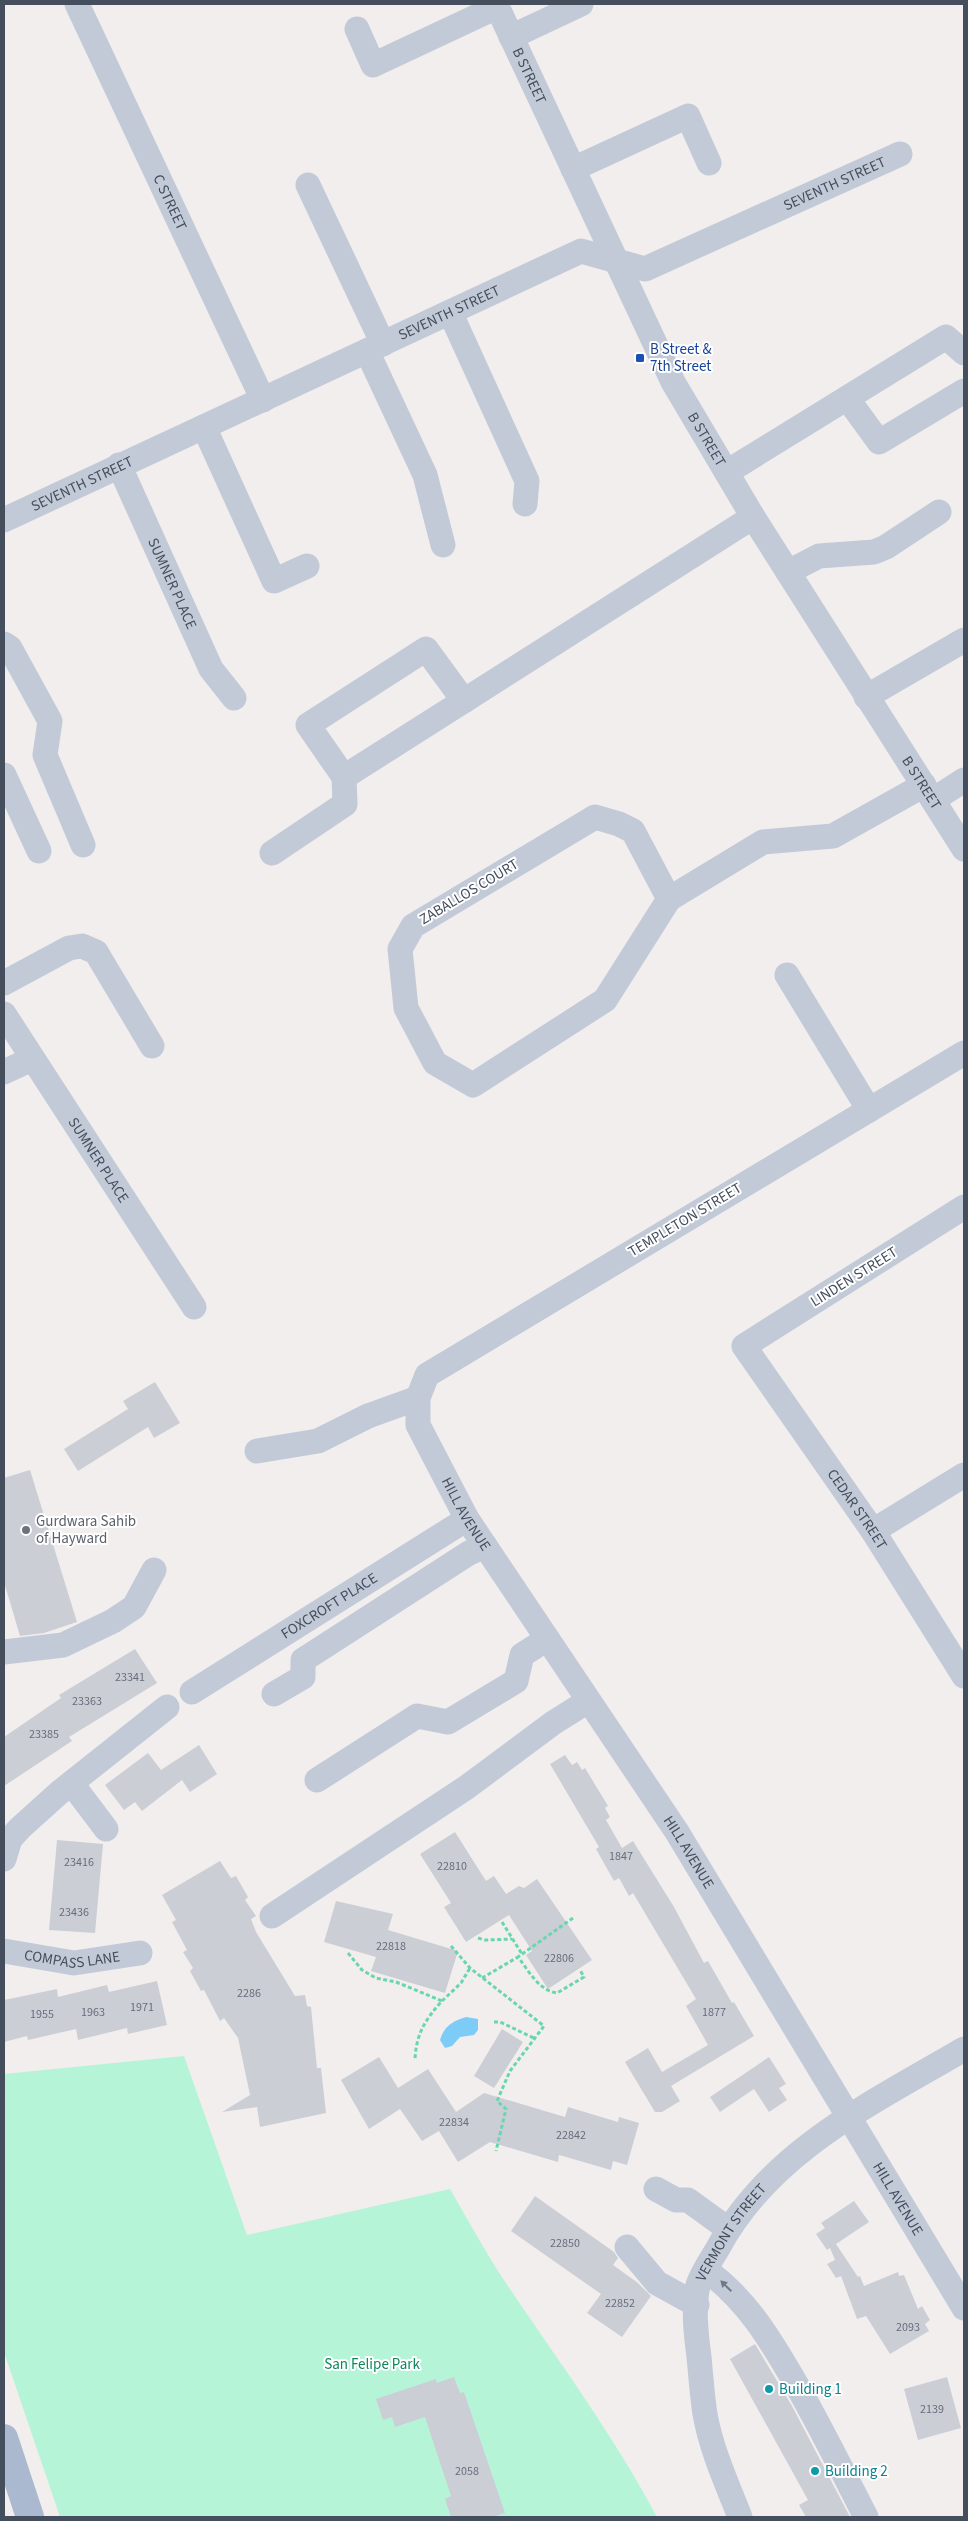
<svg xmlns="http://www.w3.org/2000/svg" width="968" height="2521" viewBox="0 0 968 2521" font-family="'Source Sans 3',sans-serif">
<rect width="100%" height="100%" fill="#f1eeed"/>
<path fill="#b6f4d7" d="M184 2056 247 2235 450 2189C465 2215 480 2242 496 2268 550 2350 611 2430 657 2517H60L4 2352V2074Z"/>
<path fill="#7dccf7" d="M466 2017 478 2019V2030L474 2035 460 2037 452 2046 445 2048 440 2040C444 2026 453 2021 466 2017Z"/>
<path fill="#ccced6" d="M155 1382 180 1423 154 1438 148 1427 78 1471 64 1449 128 1409 123 1401Z
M30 1470 77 1622 44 1633 20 1636 4 1582V1478Z
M135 1649 157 1683 69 1737 72 1741 4 1786V1737L61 1698 59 1695Z
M199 1745 217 1774 190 1792 182 1780 142 1811 135 1802 124 1810 105 1785 148 1753 161 1770Z
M565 1755 572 1765 577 1762 582 1770 585 1768 608 1806 605 1808 610 1817 606 1820 622 1848 633 1841 674 1907 704 1963 708 1961 732 2003 734 2002 754 2036 671 2086 680 2101 662 2112H655L625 2062 648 2048 662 2072 708 2045 686 2006 696 1999 633 1893 629 1896 619 1878 614 1881 596 1849 599 1847 550 1764Z
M455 1832 486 1881 494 1876 506 1894 519 1886 524 1888 537 1879 592 1960 548 1989 526 1955 532 1951 509 1915 466 1942 444 1907 451 1903 420 1854Z
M57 1840 103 1844 95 1933 49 1930Z
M220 1861 231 1878 236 1876 248 1897 245 1900 256 1916 251 1919 256 1932 295 1996 305 1995 307 2006 311 2007 317 2068H321L326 2113 260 2127 257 2107 222 2112 250 2095 238 2038 224 2018 220 2021 204 1990 201 1991 190 1971 193 1968 183 1952 187 1950 172 1922 176 1920 162 1895Z
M336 1901 393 1914 388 1930 458 1951 445 1993 371 1971 376 1957 324 1942Z
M157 1981 167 2025 128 2034 127 2028 78 2040 76 2029 28 2040 27 2036 4 2042V2000L57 1989 58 1997 107 1985 109 1992Z
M502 2029 523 2042 494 2088 474 2076Z
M379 2057 398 2088 428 2069 456 2112 484 2093 565 2117 568 2107 618 2122 619 2117 639 2123 627 2165 613 2161 611 2170 559 2155 558 2162 490 2142 458 2162 439 2131 422 2141 400 2109 369 2129 341 2080Z
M769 2057 786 2084 779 2088 787 2100 769 2112 754 2089 720 2112 710 2097Z
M535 2196 614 2252 618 2258 613 2265 638 2283 651 2296 622 2337 587 2313 601 2294 511 2231Z
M854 2201 869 2222 836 2244 858 2277 860 2276 864 2286 898 2272 899 2276 904 2275 918 2309 922 2306 930 2320 925 2324 929 2331 890 2354 866 2316 857 2319 841 2276 836 2278 827 2264 835 2260 830 2248 827 2250 816 2234 825 2228 821 2223Z
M755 2344 792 2406 850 2517H806L799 2505 808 2500 730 2359Z
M454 2377 460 2393 464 2392 505 2513 493 2517H451L445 2499 451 2496 425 2417 395 2427 392 2417 383 2420 376 2399 436 2379 437 2383Z
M947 2377 961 2428 918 2440 904 2389Z"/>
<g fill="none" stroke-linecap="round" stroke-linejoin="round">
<path stroke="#6ad6b0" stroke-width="3" stroke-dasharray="4 2.5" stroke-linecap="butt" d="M573 1918 518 1957C529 1971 538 1990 557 1993L584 1977 580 1970
M502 1922 522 1954
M478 1938 485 1940 512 1939
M451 1946 470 1968 544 2026 510 2071 497 2101 506 2109 496 2151
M348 1953 362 1970 376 1978 396 1982 442 2001C425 2020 416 2034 415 2060
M482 1978 518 1957
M442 2001 461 1983 470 1968
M494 2022H500L536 2039"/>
<g stroke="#c2cad7" stroke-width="25">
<path id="s1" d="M77 4 263 400"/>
<path id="s2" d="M496 4 673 382 753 517 964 849"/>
<path d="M357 29 373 65 497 7"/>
<path d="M511 37 581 4"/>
<path d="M573 169 688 116 709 163"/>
<path d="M308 185 383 344"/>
<path d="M450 312 527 481 525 504"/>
<path d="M367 351 425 475 443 545"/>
<path d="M847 398 879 442 964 391"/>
<path d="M204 427 274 581 307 566"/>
<path id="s3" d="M119 465 211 669 234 698"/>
<path d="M727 472 946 337 964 353"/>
<path id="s4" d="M4 520 581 251 645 269 900 154"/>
<path d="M788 572 819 556 874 552 886 547 939 512"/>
<path d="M4 644 10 648 50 721 45 755 83 845"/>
<path d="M866 697 964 640"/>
<path d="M4 775 39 851"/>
<path d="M344 777 308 725 426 649 464 701"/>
<path d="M933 800 964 780"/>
<path d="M595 817 619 824 633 831 669 899 605 1000 473 1085 435 1063 406 1008 400 949 413 926Z"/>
<path d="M272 853 345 804 344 777 753 517"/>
<path d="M669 899 763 842 833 836 924 785"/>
<path d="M787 975 869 1110"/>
<path d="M4 983 69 948 82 946 96 952 152 1046"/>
<path id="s5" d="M4 1014 194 1307"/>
<path id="s6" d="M964 1053 427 1375 418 1398V1425L467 1519 677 1832 964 2308"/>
<path d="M4 1072 32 1059"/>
<path id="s7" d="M964 1207 744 1346 873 1531 964 1676"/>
<path d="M257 1451 318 1441 368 1416 418 1398"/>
<path d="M873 1531 964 1475"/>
<path d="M4 1652 63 1645 113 1621 134 1607 154 1570"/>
<path id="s8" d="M192 1692 467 1519"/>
<path d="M274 1694 303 1677V1660L469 1553 485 1546"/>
<path d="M317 1780 417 1716 448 1722 516 1681 522 1655 547 1639"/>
<path d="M72 1784 106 1829"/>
<path d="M4 1859 10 1839 20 1828 60 1792 167 1707"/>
<path d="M272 1916 467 1787 553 1723 588 1701"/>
<path id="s9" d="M4 1951 74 1963 140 1953"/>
<path d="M656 2189 676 2200H688L728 2229"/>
<path d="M627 2247 657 2283 697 2305"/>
<path d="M706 2270C747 2300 770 2339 795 2382 820 2426 843 2472 866 2517"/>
<path id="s10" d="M740 2517C727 2484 711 2449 705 2414 702 2395 701 2376 699 2357 696 2334 693 2308 698 2285 702 2273 711 2260 718 2248 770 2151 872 2103 964 2049"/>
</g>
<path stroke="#aab8d0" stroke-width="28" d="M4 2438 30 2517"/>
</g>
<defs><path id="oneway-solid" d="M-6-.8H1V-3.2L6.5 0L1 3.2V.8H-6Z" transform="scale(1.25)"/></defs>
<use fill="#707988" href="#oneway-solid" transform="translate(726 2286) rotate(-135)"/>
<rect fill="#1a4fb4" stroke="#fff" stroke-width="2" x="635" y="353" width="10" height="10" rx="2.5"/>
<circle fill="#6b7280" stroke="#fff" stroke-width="2" cx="26" cy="1530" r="5"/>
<g fill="#0f9aa8" stroke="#fff" stroke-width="2">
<circle cx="769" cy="2389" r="5"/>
<circle cx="815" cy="2471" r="5"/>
</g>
<g text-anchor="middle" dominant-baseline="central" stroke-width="4" stroke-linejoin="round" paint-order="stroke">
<g font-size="12" fill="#666e7b">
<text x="130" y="1677">23341</text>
<text x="87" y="1701">23363</text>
<text x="44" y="1734">23385</text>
<text x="621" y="1856">1847</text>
<text x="79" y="1862">23416</text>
<text x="452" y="1866">22810</text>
<text x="74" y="1912">23436</text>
<text x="391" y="1946">22818</text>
<text x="559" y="1958">22806</text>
<text x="249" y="1993">2286</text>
<text x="142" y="2007">1971</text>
<text x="93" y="2012">1963</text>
<text x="714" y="2012">1877</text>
<text x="42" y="2014">1955</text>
<text x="454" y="2122">22834</text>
<text x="571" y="2135">22842</text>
<text x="565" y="2243">22850</text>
<text x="620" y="2303">22852</text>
<text x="908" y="2327">2093</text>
<text x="932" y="2409">2139</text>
<text x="467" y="2471">2058</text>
</g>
<g font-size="15" fill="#444e5d" stroke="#fff">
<text stroke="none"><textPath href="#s2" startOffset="79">B STREET</textPath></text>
<text stroke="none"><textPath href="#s4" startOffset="911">SEVENTH STREET</textPath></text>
<text stroke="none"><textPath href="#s1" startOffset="219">C STREET</textPath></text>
<text stroke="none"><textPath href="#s4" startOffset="491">SEVENTH STREET</textPath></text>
<text stroke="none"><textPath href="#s2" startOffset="484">B STREET</textPath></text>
<text stroke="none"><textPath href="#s4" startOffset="86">SEVENTH STREET</textPath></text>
<text stroke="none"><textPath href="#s3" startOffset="130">SUMNER PLACE</textPath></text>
<text stroke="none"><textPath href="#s2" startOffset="889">B STREET</textPath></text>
<text transform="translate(469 892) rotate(-31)">ZABALLOS COURT</text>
<text stroke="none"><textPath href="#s5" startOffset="174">SUMNER PLACE</textPath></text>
<text transform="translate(685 1220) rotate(-31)">TEMPLETON STREET</text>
<text transform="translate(854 1277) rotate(-32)">LINDEN STREET</text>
<text stroke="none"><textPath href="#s7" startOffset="459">CEDAR STREET</textPath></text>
<text stroke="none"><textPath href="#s6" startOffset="779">HILL AVENUE</textPath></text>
<text stroke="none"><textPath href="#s8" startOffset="162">FOXCROFT PLACE</textPath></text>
<text stroke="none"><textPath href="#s6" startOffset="1184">HILL AVENUE</textPath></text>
<text stroke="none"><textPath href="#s9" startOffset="69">COMPASS LANE</textPath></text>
<text stroke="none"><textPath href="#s6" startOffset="1589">HILL AVENUE</textPath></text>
<text stroke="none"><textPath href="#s10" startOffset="301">VERMONT STREET</textPath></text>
</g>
<g font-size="15" fill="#164399" stroke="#fff" text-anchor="start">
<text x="650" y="349">B Street &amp;<tspan x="650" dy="17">7th Street</tspan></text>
</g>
<g font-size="15" fill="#5b616d" stroke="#fff" text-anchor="start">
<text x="36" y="1521">Gurdwara Sahib<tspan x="36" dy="17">of Hayward</tspan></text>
</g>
<g font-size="15" fill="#0b875b" stroke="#fff">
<text x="372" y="2364">San Felipe Park</text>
</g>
<g font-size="15" fill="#0d838f" stroke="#fff" text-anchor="start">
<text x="779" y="2389">Building 1</text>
<text x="825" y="2471">Building 2</text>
</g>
</g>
<rect width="968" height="2521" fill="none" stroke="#444e5d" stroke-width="10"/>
</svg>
